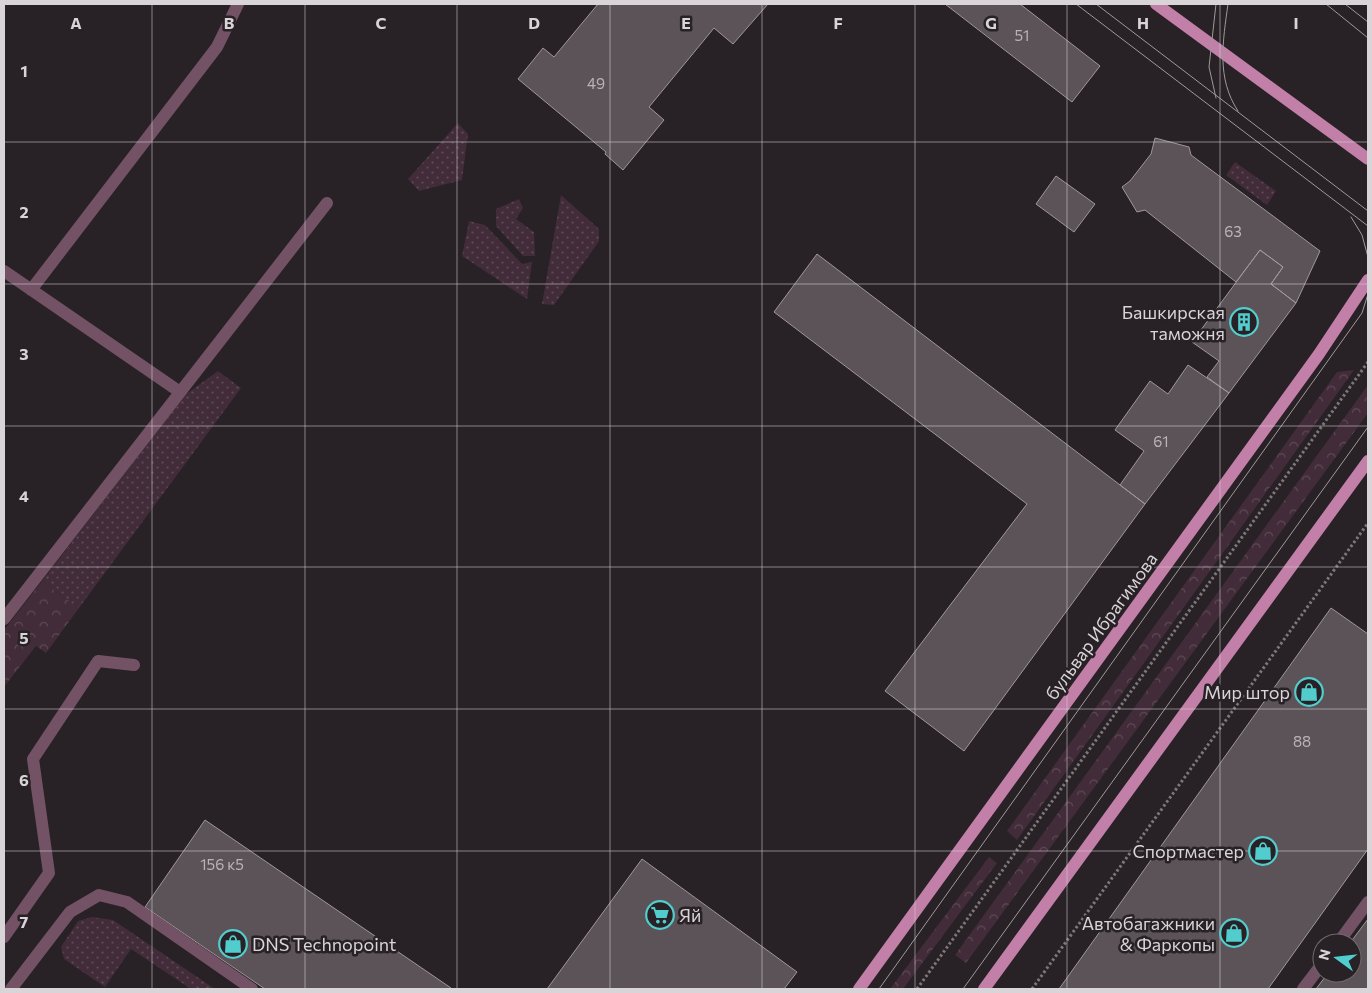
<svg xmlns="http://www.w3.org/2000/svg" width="1372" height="993" viewBox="0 0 1372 993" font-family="Commissioner,sans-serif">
<defs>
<pattern id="grass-dots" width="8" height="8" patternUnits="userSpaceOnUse" patternTransform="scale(1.25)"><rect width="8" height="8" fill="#422c39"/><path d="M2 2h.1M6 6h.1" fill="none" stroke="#5d4a55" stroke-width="1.8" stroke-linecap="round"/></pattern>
<pattern id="forest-crowns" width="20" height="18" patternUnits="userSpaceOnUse" patternTransform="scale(1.25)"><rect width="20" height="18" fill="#422c39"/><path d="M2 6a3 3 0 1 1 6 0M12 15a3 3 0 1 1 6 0" fill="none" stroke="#5d4a55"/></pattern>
</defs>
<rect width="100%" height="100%" fill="#282125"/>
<path fill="url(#grass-dots)" d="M458 123 468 134 462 180 419 191 408 179Z
M1235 162 1276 191 1267 205 1226 175Z
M561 195 599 229V241L554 305 542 304Z
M519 199 523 208 516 219 534 232 535 256H523L496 226V209Z
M469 221 485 225 522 264 532 262 527 299 462 256Z
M218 371 241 388 79 608 42 581 185 395Z
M92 917 113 920 215 989H191L131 949 105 987 64 959 61 947 78 921Z"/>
<path fill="url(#forest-crowns)" d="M1354 370 1017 840 1007 831 1337 372Z
M1368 385V413L966 963 955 955Z
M42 581 79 608 46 653 36 646 4 687V630Z
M989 857 997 863 903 989H890Z"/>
<path fill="#5b5357" stroke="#a0979c" d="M598 4H768L733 44 714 28 649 107 664 120 623 170 605 154 606 152 518 79 543 48 554 57Z
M945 4H1020L1100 66 1072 102Z
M1155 138 1189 147 1191 155 1320 251 1296 303 1271 284 1283 267 1260 250 1236 282 1145 210 1137 212 1122 187 1130 181 1151 154Z
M1056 176 1095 204 1074 232 1036 204Z
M1260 250 1283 267 1271 284 1296 303 1229 393 1207 377 1219 361 1192 342Z
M817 254 1145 504 964 751 885 691 1027 504 774 312Z
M1188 365 1229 393 1145 504 1120 485 1144 451 1115 430 1150 381 1168 394Z
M1331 608 1368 634V849L1268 989H1059Z
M205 820 451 988 450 989H265L145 907Z
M642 859 797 972 784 989H547Z
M1368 919V989H1316L1328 973H1352L1350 943Z"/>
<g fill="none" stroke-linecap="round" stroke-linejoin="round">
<path stroke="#7d777b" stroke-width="3" stroke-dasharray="2.5 2.5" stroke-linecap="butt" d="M917 989 1368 362
M1032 989 1368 523"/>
<path stroke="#735266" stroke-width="12" d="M4 271 180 392
M31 290 217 47 238 4
M4 619 327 203
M4 937 49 873 33 759 98 661 134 665
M1338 943 1368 902
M11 989 70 912 99 895 127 902 252 989
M1303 989 1322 964"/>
<path stroke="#c27fa8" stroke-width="12" d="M1156 4 1368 159
M859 989 1319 354 1368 280
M984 989 1368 461"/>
<path stroke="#9f999c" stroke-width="1" d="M1076 4 1368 226
M1096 4 1368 211
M1216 4 1209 67 1216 98
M1228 4C1223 41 1216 78 1238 111
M1326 4 1368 38
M1345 4 1368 22
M1351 217 1362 235 1368 257
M879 989 1362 313 1368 294
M963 989 1368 427"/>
</g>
<path fill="none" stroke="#d9d4d7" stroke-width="1" stroke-opacity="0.55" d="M152 4V989M305 4V989M457 4V989M610 4V989M762 4V989M915 4V989M1067 4V989M1220 4V989M4 142H1368M4 284H1368M4 426H1368M4 567H1368M4 709H1368M4 851H1368"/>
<defs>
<symbol id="building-ring" viewBox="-11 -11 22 22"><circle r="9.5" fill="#282125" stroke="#52cdcd" stroke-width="1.5"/><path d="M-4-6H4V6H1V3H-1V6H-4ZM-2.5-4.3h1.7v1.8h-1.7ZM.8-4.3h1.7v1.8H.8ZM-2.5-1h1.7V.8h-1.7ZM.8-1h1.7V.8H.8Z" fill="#52cdcd"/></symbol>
<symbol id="shop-ring" viewBox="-11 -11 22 22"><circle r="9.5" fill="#282125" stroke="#52cdcd" stroke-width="1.5"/><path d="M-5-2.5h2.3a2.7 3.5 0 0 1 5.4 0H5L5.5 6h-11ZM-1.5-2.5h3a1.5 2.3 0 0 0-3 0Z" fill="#52cdcd"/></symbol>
<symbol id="supermarket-ring" viewBox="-11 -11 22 22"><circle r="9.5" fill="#282125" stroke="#52cdcd" stroke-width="1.5"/><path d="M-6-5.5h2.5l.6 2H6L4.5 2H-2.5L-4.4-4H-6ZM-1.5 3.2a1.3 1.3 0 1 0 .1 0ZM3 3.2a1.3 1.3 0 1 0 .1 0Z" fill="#52cdcd"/></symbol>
</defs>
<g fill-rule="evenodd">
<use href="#building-ring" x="1228" y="306" width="32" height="32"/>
<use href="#shop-ring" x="1293" y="676" width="32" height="32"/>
<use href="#shop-ring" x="1247" y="835" width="32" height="32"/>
<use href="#supermarket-ring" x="644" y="899" width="32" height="32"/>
<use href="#shop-ring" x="1218" y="917" width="32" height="32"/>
<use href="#shop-ring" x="217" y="928" width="32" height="32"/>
</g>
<g text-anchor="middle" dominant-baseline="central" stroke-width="5" stroke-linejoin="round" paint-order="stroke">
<g font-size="15" fill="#bab4b7">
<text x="1022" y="35">51</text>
<text x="596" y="83">49</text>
<text x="1233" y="231">63</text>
<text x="1161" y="441">61</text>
<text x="1302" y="741">88</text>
<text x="222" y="864">156 к5</text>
</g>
<g font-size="18" fill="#d9d4d7" stroke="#282125" text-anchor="end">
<text x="1225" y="312">Башкирская<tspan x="1225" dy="21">таможня</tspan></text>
<text x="1290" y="692">Мир штор</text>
<text x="1244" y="851">Спортмастер</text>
<text x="679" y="915" text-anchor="start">Яй</text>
<text x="1215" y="923">Автобагажники<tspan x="1215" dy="21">&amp; Фаркопы</tspan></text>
<text x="252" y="944" text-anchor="start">DNS Technopoint</text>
</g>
<g font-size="18" fill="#d9d4d7" stroke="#282125">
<text transform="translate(1101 626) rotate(-54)">бульвар Ибрагимова</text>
</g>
</g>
<g font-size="16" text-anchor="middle" font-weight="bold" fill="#d9d4d7" stroke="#282125" stroke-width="5" stroke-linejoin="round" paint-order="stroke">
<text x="76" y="29">A</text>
<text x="229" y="29">B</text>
<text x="381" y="29">C</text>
<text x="534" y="29">D</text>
<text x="686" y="29">E</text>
<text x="838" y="29">F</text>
<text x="991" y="29">G</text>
<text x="1143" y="29">H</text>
<text x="1296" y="29">I</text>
<text x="24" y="77">1</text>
<text x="24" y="218">2</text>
<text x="24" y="360">3</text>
<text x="24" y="502">4</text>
<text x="24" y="644">5</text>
<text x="24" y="786">6</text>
<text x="24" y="928">7</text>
</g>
<rect width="1372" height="993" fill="none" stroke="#d9d4d7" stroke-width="10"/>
<g transform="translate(1337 958) rotate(285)"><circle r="24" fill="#282125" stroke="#6f696c"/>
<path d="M0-4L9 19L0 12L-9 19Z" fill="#52cdcd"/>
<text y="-8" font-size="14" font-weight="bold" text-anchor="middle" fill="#d9d4d7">N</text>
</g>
</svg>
